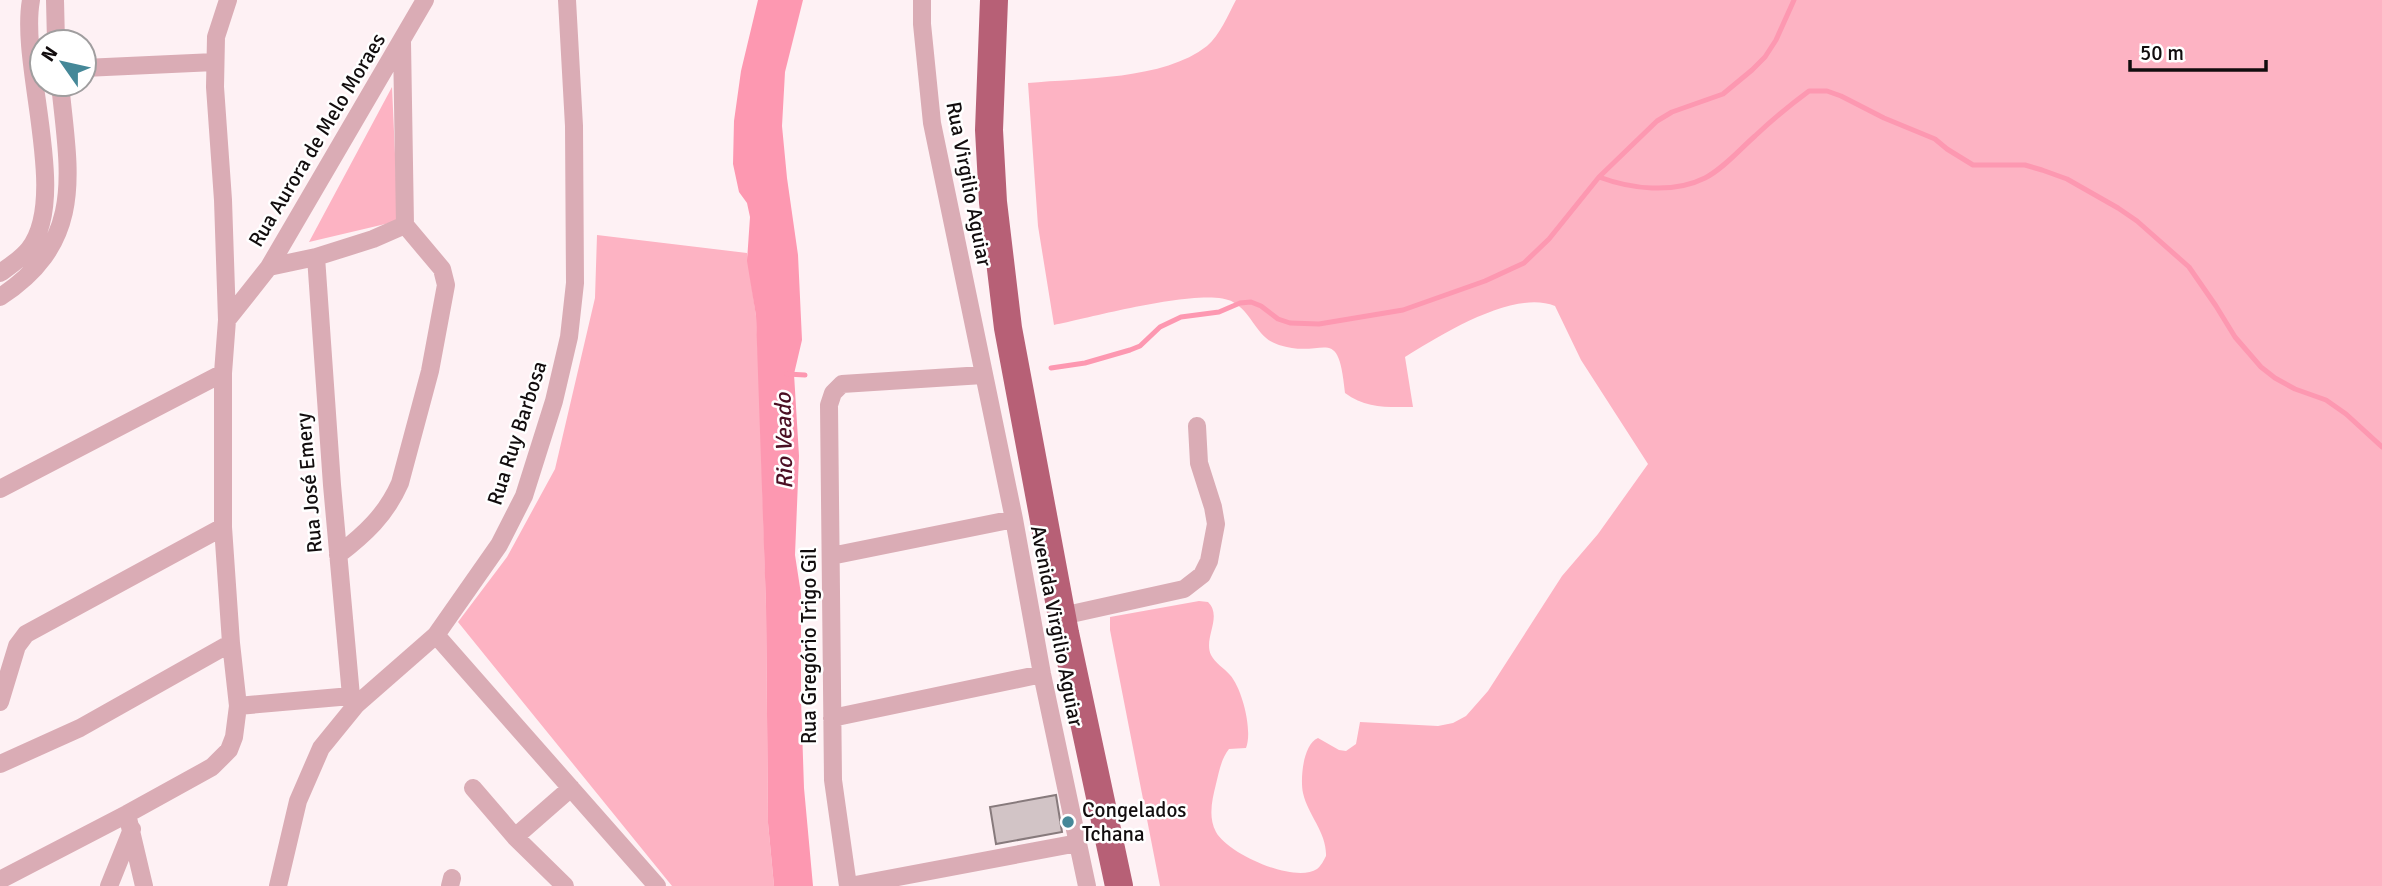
<svg xmlns="http://www.w3.org/2000/svg" width="2382" height="886" viewBox="0 0 2382 886" font-family="Signika,sans-serif">
<rect width="100%" height="100%" fill="#fef1f4"/>
<path fill="#fdb3c3" d="M1236 0H2382V886H1160L1110 630V617L1199 601 1208 602C1223 617 1203 638 1211 655 1215 663 1224 668 1230 675 1242 688 1253 731 1246 748L1229 749C1221 759 1219 772 1216 784 1212 800 1208 817 1216 832 1228 854 1295 884 1317 869 1321 866 1324 860 1326 856 1327 833 1308 815 1303 793 1300 779 1303 744 1318 738L1339 750 1346 751 1356 744 1360 722 1438 726 1453 723 1466 716 1488 691 1562 576 1598 534 1648 464 1581 360 1555 306C1513 289 1441 335 1405 357L1413 407C1388 407 1366 409 1345 393 1338 321 1325 360 1279 345 1256 338 1253 313 1233 302 1205 286 1090 318 1054 325L1038 226 1028 83C1082 78 1164 80 1207 46 1220 35 1228 15 1236 0Z
M392 87 398 221 309 242Z
M597 235 747 253 756 316 759 372 766 606 768 823 774 886H672L458 622 507 557 555 469 595 298Z"/>
<path fill="#fd98b1" d="M758 0H803L785 72 782 126 787 178 798 255 802 340 794 374 799 456 795 555 801 594V699L804 788 813 886H774L768 823 766 606 756 316 747 261 750 217 747 203 739 192 733 164 734 121 741 71Z"/>
<g fill="none" stroke-linecap="round" stroke-linejoin="round">
<path stroke="#fd98b1" stroke-width="5" d="M1599 177C1631 189 1673 194 1705 178 1724 168 1739 150 1755 136 1772 120 1790 105 1809 91H1827L1841 96 1884 118 1935 139 1947 149 1973 165H2025L2042 170 2067 179 2118 208 2137 221 2189 267 2216 306 2235 337 2261 367 2275 378 2295 389 2326 400 2346 414 2382 447
M1051 368 1085 363 1130 350 1140 346 1160 327 1181 317 1219 312 1240 303 1251 302 1261 306 1278 319 1290 323 1319 324 1403 310 1485 281 1524 263 1549 239 1599 177 1657 121 1672 112 1723 94 1752 70 1765 57 1776 40 1794 0
M787 374 805 375"/>
</g>
<path fill="#d2c4c6" stroke="#877a7c" stroke-width="2" d="M1056 795 1062 832 996 844 990 807Z"/>
<g fill="none" stroke-linecap="round" stroke-linejoin="round">
<path stroke="#daacb5" stroke-width="18" d="M55 0 56 42
M922 0V24L932 123 1014 519 1042 674 1087 886
M84 68 215 62
M316 257 332 485 351 696 356 705
M269 267 425 0
M0 273C10 266 21 259 29 249 70 197 19 65 31 0
M0 297C86 241 69 173 60 84
M227 320 269 267 316 257 373 239 405 225
M0 489 223 373
M338 555C365 534 386 515 400 483L430 371 446 285 442 269 405 225 402 42
M831 556 1014 519
M1062 616 1184 589 1202 575 1209 561 1216 524 1213 507 1199 463 1197 426
M436 635 657 886
M0 702 17 646 26 634 223 527
M238 706 351 696
M832 718 1042 674
M0 764 80 728 231 643
M473 788 515 837 565 886
M127 814 144 886
M515 837 571 788
M0 880 127 814 212 767 229 750 234 737 238 706 231 643 223 527V373L227 320 223 200 215 87 216 37 228 0
M109 886 132 829
M278 886 298 801 321 748 356 705 436 635 499 545 524 496 554 401 569 337 575 283 574 126 567 0
M450 886 452 878
M848 886 833 780 829 405 833 393 842 384 983 375
M850 886 1078 843"/>
<path stroke="#b76076" stroke-width="28" d="M994 0 989 130 993 202 1008 328 1065 633 1119 886"/>
</g>
<circle fill="#458898" stroke="#fff" stroke-width="2.5" cx="1068" cy="822" r="7"/>
<g text-anchor="middle" dominant-baseline="central" stroke-width="5" stroke-linejoin="round" paint-order="stroke">
<g font-size="21" fill="#120d0e" stroke="#fff">
<text transform="translate(317 140) rotate(-59)">Rua Aurora de Melo Moraes</text>
<text transform="translate(969 184) rotate(79)">Rua Virgilio Aguiar</text>
<text transform="translate(517 433) rotate(-72)">Rua Ruy Barbosa</text>
<text transform="translate(309 483) rotate(-95)">Rua José Emery</text>
<text transform="translate(1057 626) rotate(79)">Avenida Virgilio Aguiar</text>
<text transform="translate(809 646) rotate(-90)">Rua Gregório Trigo Gil</text>
</g>
<g font-size="21" fill="#120d0e" stroke="#fff" text-anchor="start">
<text x="1082" y="810">Congelados<tspan x="1082" dy="24">Tchana</tspan></text>
</g>
<g font-size="23" font-style="italic" fill="#4b0e23" stroke="#fff">
<text transform="translate(784 441) rotate(-91)">Rio Veado</text>
</g>
</g>
<g transform="translate(63 63) rotate(304)"><circle r="33" fill="#ffffff" stroke="#a09e9f" stroke-width="2"/>
<path d="M0-5L12 26L0 18L-12 26Z" fill="#458898"/>
<text y="-10" font-size="19" font-weight="bold" text-anchor="middle" fill="#120d0e">N</text>
</g>
<path d="M2130 60v10h136v-10" fill="none" stroke="#120d0e" stroke-width="3.5"/>
<text x="2140" y="60" font-size="21" fill="#120d0e" stroke="#ffffff" stroke-width="5" paint-order="stroke">50 m</text>
</svg>
